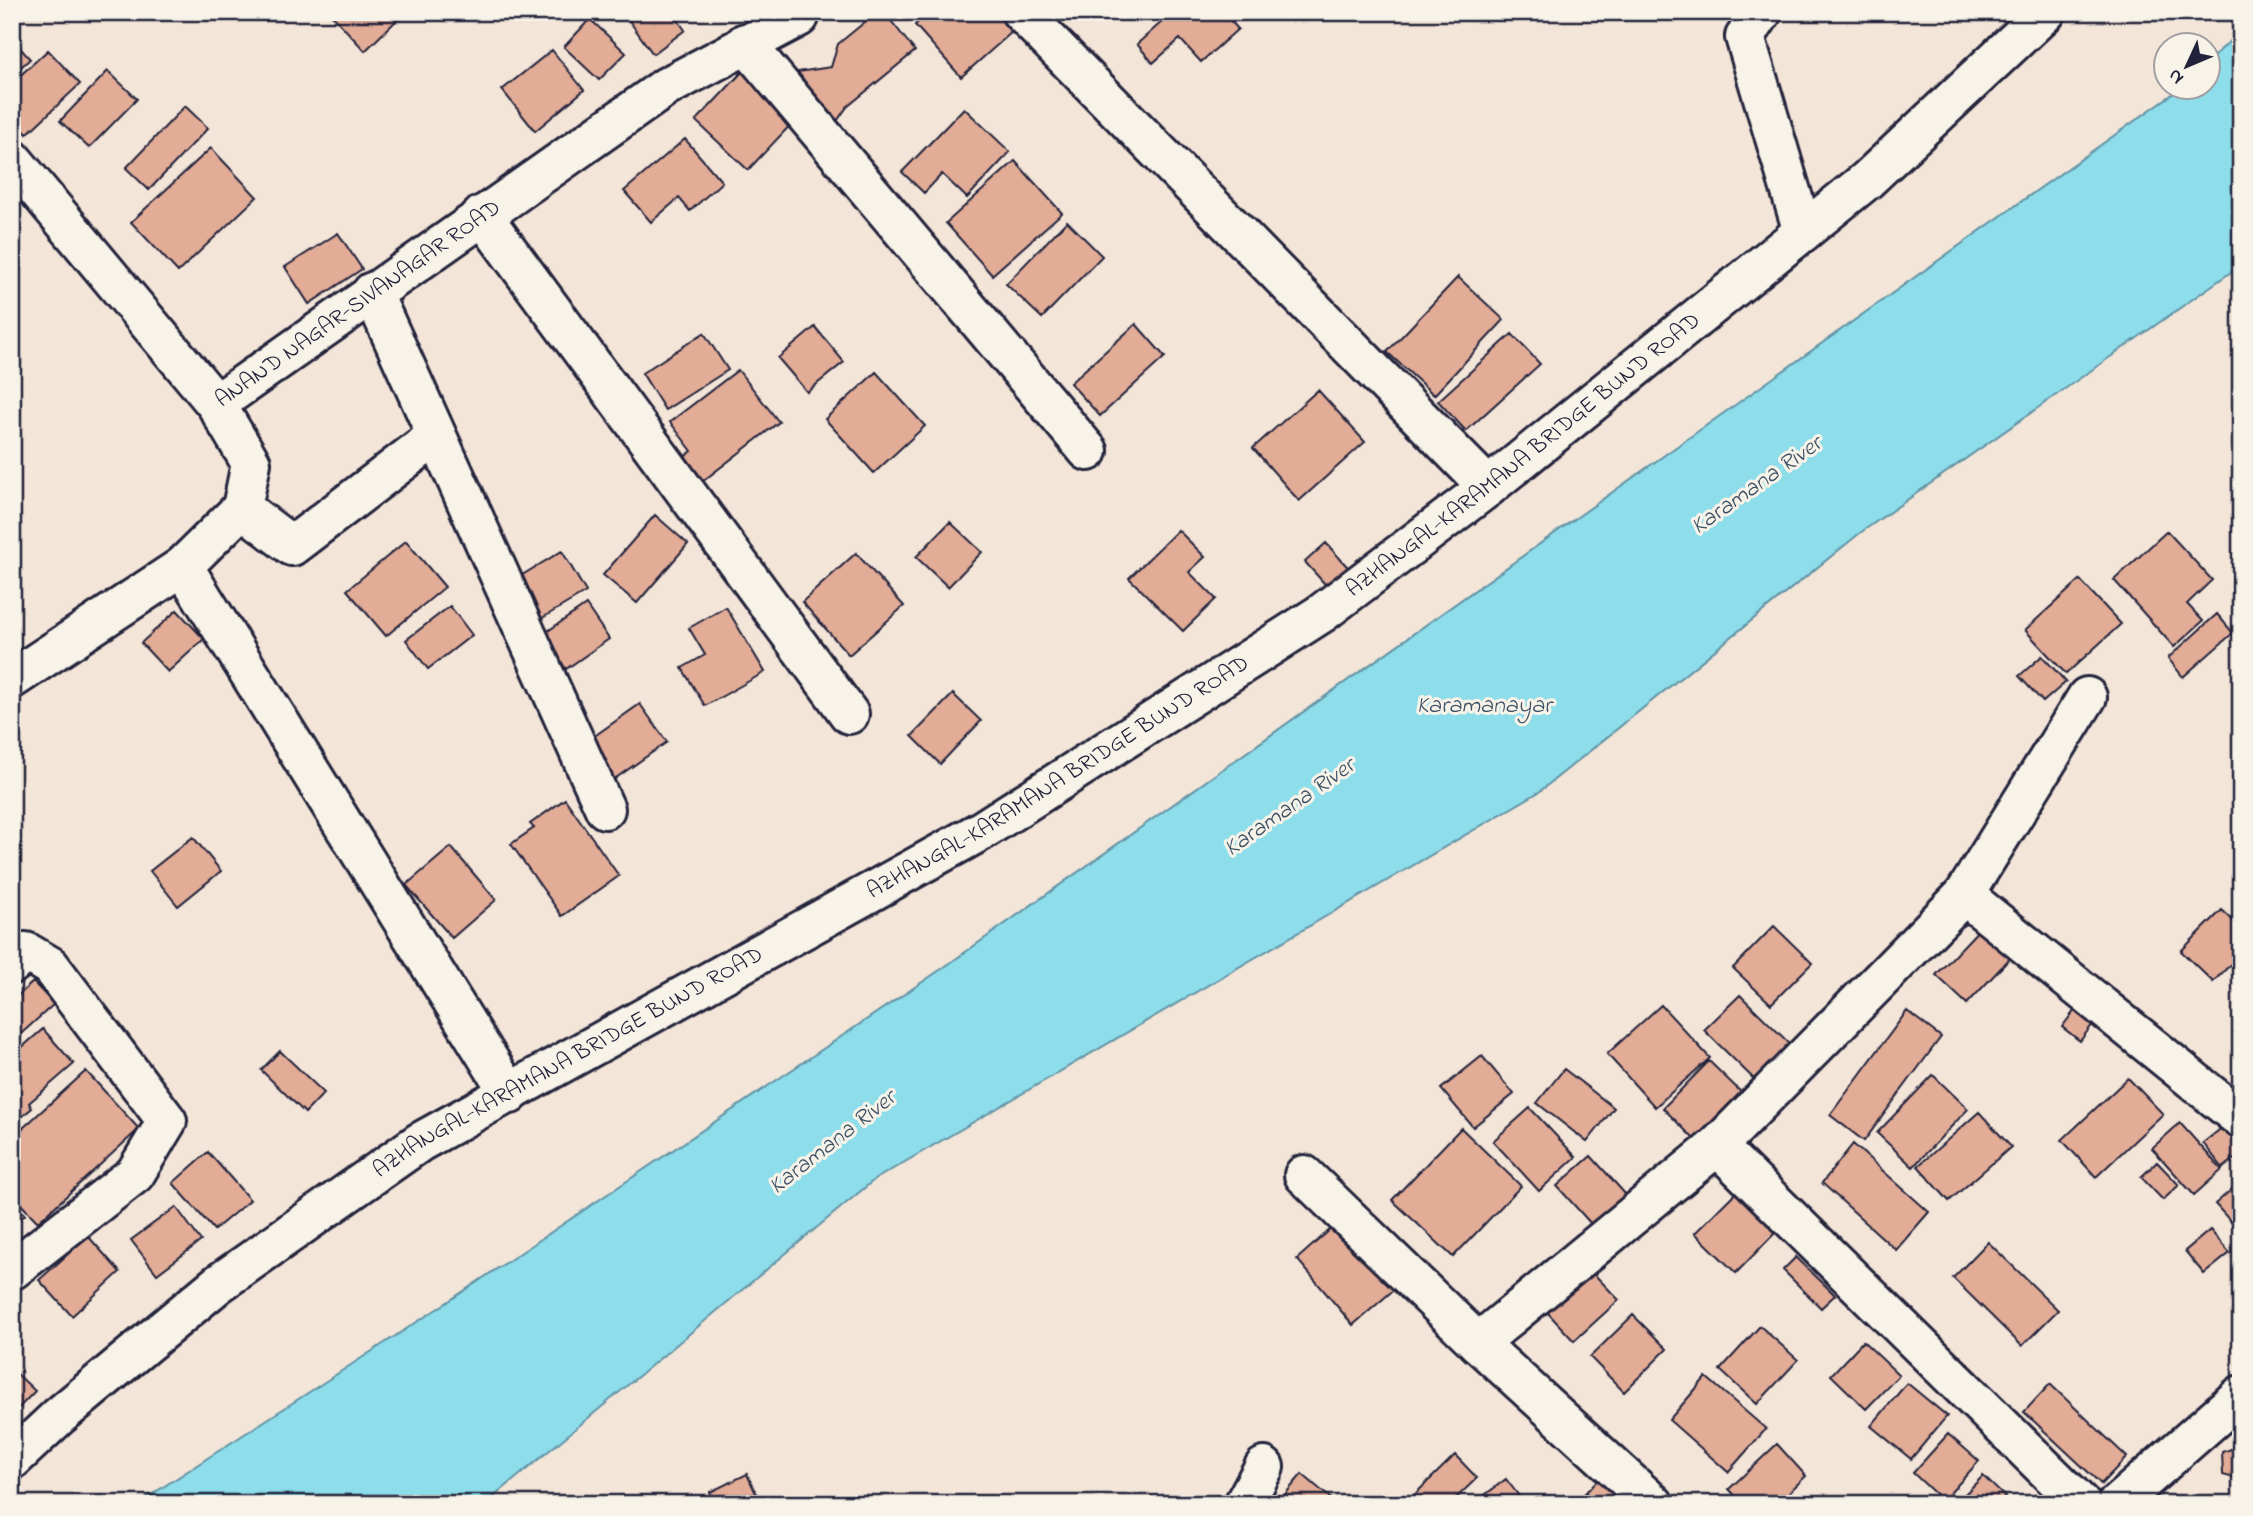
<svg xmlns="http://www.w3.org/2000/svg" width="2253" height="1516" viewBox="0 0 2253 1516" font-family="'Indie Flower',sans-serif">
<rect width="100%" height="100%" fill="#f3e5d8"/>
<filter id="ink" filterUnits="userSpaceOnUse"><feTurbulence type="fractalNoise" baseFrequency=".0143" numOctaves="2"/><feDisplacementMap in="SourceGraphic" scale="14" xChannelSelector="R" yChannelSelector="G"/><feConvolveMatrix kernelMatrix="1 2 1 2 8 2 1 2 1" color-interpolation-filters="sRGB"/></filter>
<g filter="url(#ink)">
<path fill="#8dddea" stroke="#6292a4" stroke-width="2" d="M2241 30V265L1860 533 1539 792 874 1180 485 1504H137L443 1305 943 968 2181 88H2208V62Z"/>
<path fill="#e2ac97" stroke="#22223b" stroke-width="2" d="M334 12H396L400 17 365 51 331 14Z
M623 12H672L685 30 653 54Z
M877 12H884L915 51 847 107 835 124 798 72 831 67 838 44Z
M929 12H994L1012 32 961 77 915 25Z
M1173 12H1223L1238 29 1201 62 1180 39 1153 63 1137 44Z
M590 19 626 53 599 80 564 47Z
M12 39 30 59 12 75Z
M48 50 80 84 27 134 12 118V83Z
M552 50 584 90 535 131 502 90Z
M745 69 796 119 748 170 696 121Z
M108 71 137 99 89 148 60 121Z
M185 106 208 128 149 190 126 168Z
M964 108 1010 152 967 198 942 174 924 193 902 172Z
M685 139 722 182 690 211 679 198 651 222 624 191Z
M211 148 257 197 178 272 131 222Z
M1015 161 1062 213 992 275 946 223Z
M1067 221 1102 256 1042 318 1006 284Z
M338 233 362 269 309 304 285 267Z
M1458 277 1504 320 1434 395 1387 352Z
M1136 324 1165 357 1100 416 1070 383Z
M815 327 844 362 807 392 778 358Z
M704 333 728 370 665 410 642 373Z
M1512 334 1540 364 1466 431 1438 401Z
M738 370 779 422 699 484 680 460 692 451 670 422Z
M876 372 925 426 874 473 825 419Z
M1318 390 1365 442 1299 501 1253 448Z
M655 515 688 544 637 603 603 575Z
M950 522 982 552 948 587 916 557Z
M1178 530 1205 557 1189 572 1216 599 1183 631 1129 578Z
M2167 531 2212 580 2187 604 2203 621 2174 647 2114 580Z
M406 541 445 587 386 636 347 590Z
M1326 543 1354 574 1333 593 1305 562Z
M562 551 586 592 534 623 509 583Z
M856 553 904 606 849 655 802 602Z
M2080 580 2121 624 2066 674 2025 630Z
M586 605 609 639 566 669 542 635Z
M450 606 472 635 428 669 406 640Z
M726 607 765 672 705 706 682 668 705 655 689 628Z
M177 610 204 639 168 672 141 643Z
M2217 614 2233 633 2183 677 2168 658Z
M2042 656 2066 682 2043 702 2019 676Z
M953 694 981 721 940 764 912 736Z
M640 704 667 742 613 780 586 742Z
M565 799 619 876 562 916 511 844 534 828 530 824Z
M193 837 221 871 178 906 150 871Z
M451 847 496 900 452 938 406 885Z
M2222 910 2241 928V954L2213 982 2181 951Z
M1983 925 2014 954 1967 1004 1936 975Z
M1774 926 1812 963 1771 1004 1733 968Z
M33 982 54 1004 12 1042V1001Z
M1740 995 1795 1049 1760 1085 1704 1030Z
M1661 1005 1710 1058 1655 1107 1607 1054Z
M2078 1006 2096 1020 2080 1041 2062 1027Z
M1907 1011 1941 1037 1864 1141 1830 1115Z
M43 1029 74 1064 29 1103 32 1108 12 1125V1056Z
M280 1051 324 1093 305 1113 261 1070Z
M1482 1056 1514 1094 1473 1127 1441 1089Z
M1709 1061 1744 1095 1697 1142 1663 1108Z
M1564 1069 1614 1108 1587 1142 1537 1103Z
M86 1071 139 1129 38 1222 12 1195V1138Z
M1933 1075 1968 1109 1913 1167 1877 1133Z
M2128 1078 2163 1114 2096 1177 2062 1140Z
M1530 1108 1576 1157 1539 1191 1493 1141Z
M1979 1112 2011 1147 1949 1201 1918 1166Z
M2180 1123 2222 1170 2194 1195 2152 1148Z
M2223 1127 2241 1149V1154L2223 1168 2203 1143Z
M1461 1128 1521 1186 1453 1257 1392 1200Z
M1853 1144 1929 1212 1896 1250 1822 1183Z
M208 1152 250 1200 214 1230 173 1183Z
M1591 1156 1635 1205 1601 1235 1557 1186Z
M2157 1162 2179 1185 2163 1200 2141 1177Z
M2241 1181V1233L2215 1204Z
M1736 1192 1776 1232 1736 1273 1695 1233Z
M12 1201 25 1215 12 1227Z
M176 1207 201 1241 157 1274 131 1240Z
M1340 1221 1397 1287 1353 1325 1297 1259Z
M2210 1230 2230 1253 2204 1274 2185 1251Z
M88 1236 120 1272 72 1316 39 1280Z
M1988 1242 2058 1310 2022 1346 1953 1278Z
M1796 1257 1835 1295 1821 1308 1783 1270Z
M1591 1271 1619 1300 1574 1341 1547 1312Z
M1633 1315 1667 1349 1624 1392 1590 1357Z
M1760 1326 1798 1360 1757 1404 1720 1370Z
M1863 1341 1899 1375 1866 1409 1831 1375Z
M12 1369 35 1391 12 1415Z
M1706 1377 1766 1429 1728 1472 1669 1420Z
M1907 1383 1947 1416 1911 1459 1871 1426Z
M2050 1384 2127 1457 2101 1484 2024 1412Z
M1948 1434 1979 1461 1943 1501 1913 1473Z
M1777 1444 1806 1476 1777 1504H1743L1729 1489Z
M2241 1446V1480L2223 1475 2222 1452Z
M1455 1455 1477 1478 1450 1504H1405Z
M747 1474 761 1504H715L710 1492Z
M1302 1474 1335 1502 1333 1504H1277Z
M1602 1475 1635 1504H1575Z
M1983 1476 2005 1497 1999 1504H1955Z
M1506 1479 1525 1504H1473Z"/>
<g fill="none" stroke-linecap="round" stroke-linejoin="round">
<defs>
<g id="minor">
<path d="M1021 12 1488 487"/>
<path d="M1762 12 1745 37 1803 232"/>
<path d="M745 43 1088 451"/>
<path d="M12 159 216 404"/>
<path d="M482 215 849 714"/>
<path d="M372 292 605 809"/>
<path d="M242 508 292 546 436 436"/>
<path d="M183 566 510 1094"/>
<path id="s1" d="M12 679 183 566 242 508 251 463 216 404 666 87 799 17 797 12"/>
<path d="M1964 895 2241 1119"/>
<path d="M12 964 26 952 50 966 167 1121 135 1174 12 1270"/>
<path d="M1717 1146 2081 1504"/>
<path d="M1304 1175 1478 1343"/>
<path id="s2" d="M12 1460 59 1416 218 1284 420 1142 981 831 1322 613 1488 487 1867 180 2046 12"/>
<path d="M1244 1504 1264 1467"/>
<path d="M1654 1504 1478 1343 1717 1146 1964 895 2087 697"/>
<path d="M2117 1504 2241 1395"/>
</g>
</defs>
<use href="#minor" stroke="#22223b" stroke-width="44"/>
<use href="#minor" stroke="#f7f3e8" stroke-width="38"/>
</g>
</g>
<g text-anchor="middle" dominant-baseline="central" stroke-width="6" stroke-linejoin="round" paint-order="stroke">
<g font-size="23" fill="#22223b" stroke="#f7f3e8">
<text stroke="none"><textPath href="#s1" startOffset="576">ANAND NAGAR-SIVANAGAR ROAD</textPath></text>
<text stroke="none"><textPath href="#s2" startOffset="1820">AZHANGAL-KARAMANA BRIDGE BUND ROAD</textPath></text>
<text stroke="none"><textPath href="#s2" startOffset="1253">AZHANGAL-KARAMANA BRIDGE BUND ROAD</textPath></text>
<text stroke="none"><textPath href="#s2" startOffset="686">AZHANGAL-KARAMANA BRIDGE BUND ROAD</textPath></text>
</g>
<g font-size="24" font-style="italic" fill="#3d5167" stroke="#f7f3e8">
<text transform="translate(1757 486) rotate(-35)">Karamana River</text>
<text x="1484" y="706">Karamanayar</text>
<text transform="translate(1290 808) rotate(-35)">Karamana River</text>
<text transform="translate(833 1143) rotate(-38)">Karamana River</text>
</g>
</g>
<rect width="2253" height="1516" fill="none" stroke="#f7f3e8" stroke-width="42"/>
<rect x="21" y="21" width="2211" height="1474" fill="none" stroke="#22223b" stroke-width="2.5" filter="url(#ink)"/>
<g transform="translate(2187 66) rotate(226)"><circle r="33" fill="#f7f3e8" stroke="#a29fa3" stroke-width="2"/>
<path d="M0-5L12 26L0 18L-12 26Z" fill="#22223b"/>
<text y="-10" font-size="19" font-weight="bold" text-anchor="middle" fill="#22223b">N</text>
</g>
</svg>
